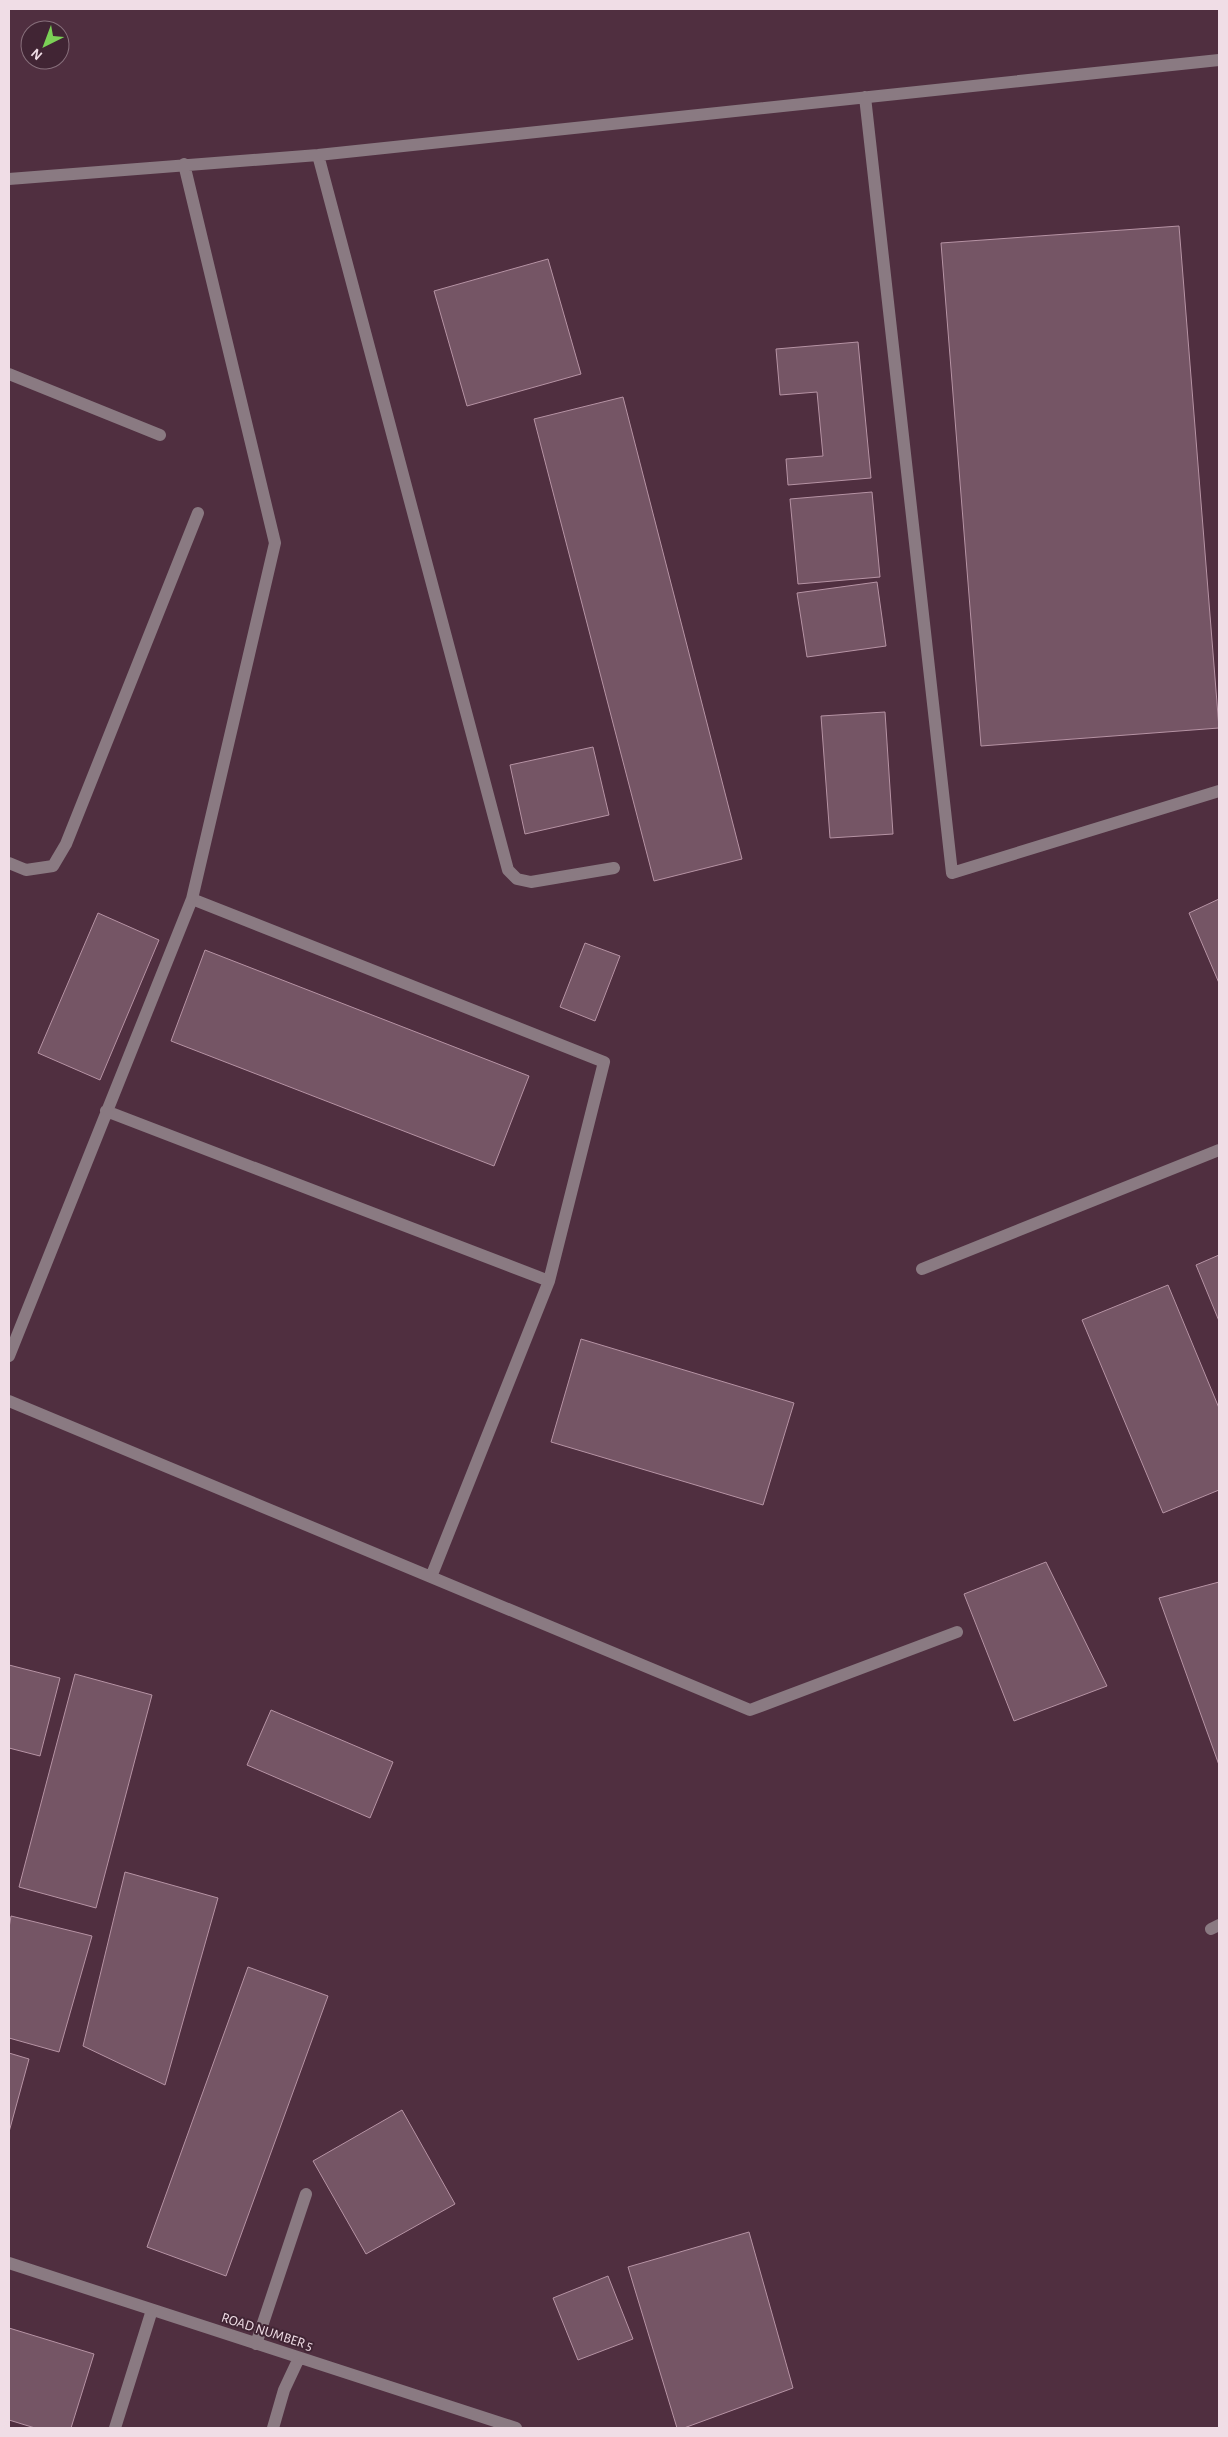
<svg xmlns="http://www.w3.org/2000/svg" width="1228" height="2437" viewBox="0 0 1228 2437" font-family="'Alegreya Sans',sans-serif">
<rect width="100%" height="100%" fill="#412534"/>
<path fill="#502f40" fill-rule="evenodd" d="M9 9H1219V2428H9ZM30 30H60V60H30Z"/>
<path fill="#755565" stroke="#b693a4" d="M1179 226 1219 728 981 746 941 243Z
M548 259 581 374 467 406 434 291Z
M858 342 871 478 788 485 786 459 823 456 817 392 780 395 776 349Z
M623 397 742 859 654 881 534 419Z
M872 492 880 577 798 584 790 499Z
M877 582 886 646 807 657 797 593Z
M885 712 893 834 830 838 821 716Z
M593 747 609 815 525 834 510 765Z
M1219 899V983L1189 913Z
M98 913 159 940 100 1080 38 1053Z
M585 943 620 956 595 1021 560 1007Z
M205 950 529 1076 494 1166 171 1041Z
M1219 1255V1321L1196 1265Z
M1168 1285 1219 1408V1490L1163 1513 1082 1320Z
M581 1339 794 1403 763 1505 551 1442Z
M1046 1562 1107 1686 1014 1721 964 1594Z
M1219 1582V1765L1159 1598Z
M9 1665 60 1678 40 1756 9 1748Z
M75 1674 152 1695 96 1908 19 1887Z
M271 1710 393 1762 370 1818 247 1765Z
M125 1872 218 1898 165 2085 83 2046Z
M11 1916 92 1936 59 2052 9 2038V1928Z
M248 1967 328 1996 226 2276 147 2247Z
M9 2053 29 2059 9 2132Z
M402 2110 455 2204 366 2254 313 2161Z
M749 2232 793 2388 684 2428H677L628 2267Z
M608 2276 633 2339 578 2360 553 2298Z
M9 2328 94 2354 71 2428H35L9 2420Z"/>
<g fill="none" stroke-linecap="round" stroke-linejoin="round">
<path stroke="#8a7a82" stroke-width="12" d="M865 97 952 873 1219 791
M318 155 508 870 517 879 531 882 614 868
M9 179 318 155 1219 60
M9 374 160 435
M9 863 26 870 53 866 66 844 198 513
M192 899 604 1062 549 1281 431 1577
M106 1111 549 1281
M922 1269 1219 1150
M9 1356 192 899 275 543 184 164
M9 1401 750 1710 957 1632
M1211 1929 1219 1925
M9 2263 516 2428
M256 2344 306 2194
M115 2428 152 2310
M273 2428 284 2390 299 2358"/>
</g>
<g text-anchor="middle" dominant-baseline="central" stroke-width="4" stroke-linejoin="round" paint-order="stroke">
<g font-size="14" fill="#f0dde6" stroke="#412534">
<text transform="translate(267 2332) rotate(18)">ROAD NUMBER 5</text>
</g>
</g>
<rect width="1228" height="2437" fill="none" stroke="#f0dde6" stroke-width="20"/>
<g transform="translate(45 45) rotate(222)"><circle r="24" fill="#412534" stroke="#876f7b"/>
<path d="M0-4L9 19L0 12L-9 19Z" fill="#7bd156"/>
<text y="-8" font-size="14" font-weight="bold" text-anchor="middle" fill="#f0dde6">N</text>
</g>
</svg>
